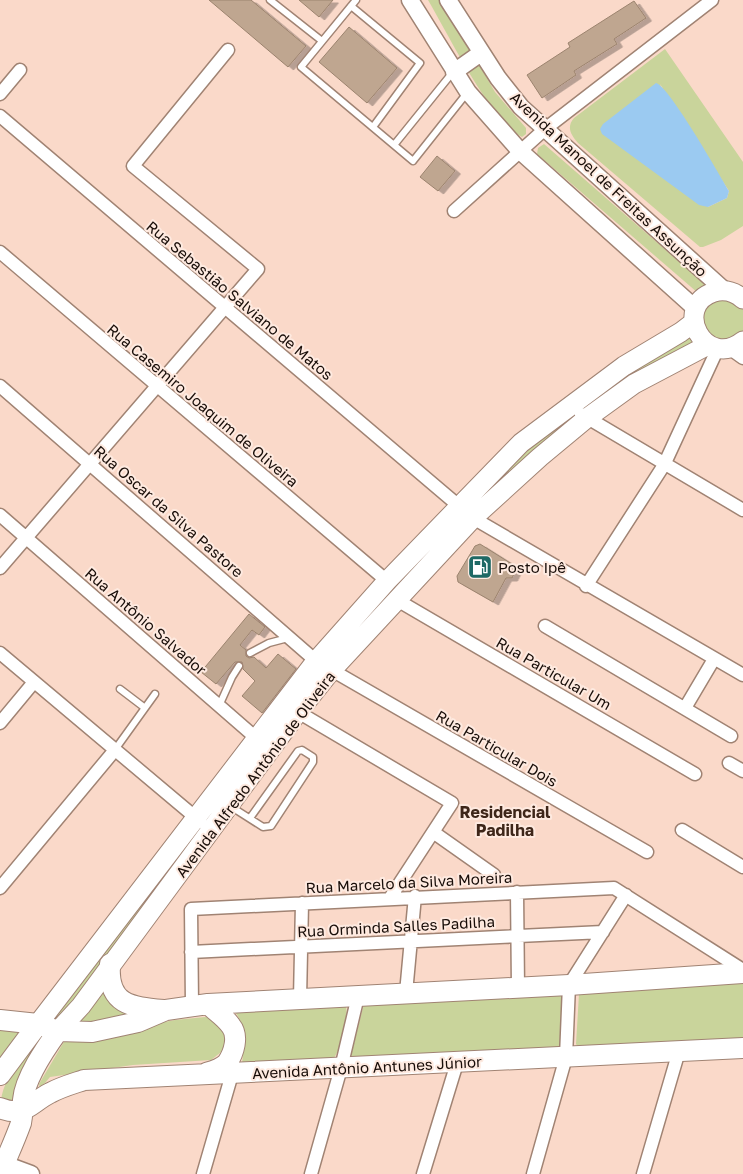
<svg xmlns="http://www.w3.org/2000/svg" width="743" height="1174" viewBox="0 0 743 1174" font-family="'Golos Text',sans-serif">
<defs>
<filter id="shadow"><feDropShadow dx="5.5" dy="3" stdDeviation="0" flood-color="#0004"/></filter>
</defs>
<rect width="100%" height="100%" fill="#fad9c9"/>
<path fill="#c9d49b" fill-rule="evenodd" d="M428 0H441L495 92 526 128V134L522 137C491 122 447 32 428 0Z
M665 49 743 162V226L721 240 703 247H700L578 143C571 135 566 127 574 118ZM660 84 729 191 727 198 708 207Z
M544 144 707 286 698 293 537 154 538 148Z
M717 295 743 305V333L735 340C705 339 708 342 700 312Z
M691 331 696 340 584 413 577 408Z
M565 413 575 417 474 512 468 506Z
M231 788 61 1021 47 1018 63 1007Z
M743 979V1040L578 1047 576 1044 579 994Z
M106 987 134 1012 125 1017 76 1023Z
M563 993 561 1044 555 1049 354 1058 351 1055 364 1004Z
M343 1004 346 1007C349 1017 340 1052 333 1059L242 1064C244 1042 248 1027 232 1008Z
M205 1017 211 1018 225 1034V1049L211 1060 133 1065 50 1077 40 1089 39 1084 65 1040 175 1020Z
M0 1027 21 1030 0 1057Z
M44 1030 49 1033 15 1099 8 1105 1 1100C5 1073 28 1051 44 1030Z"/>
<path fill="#9bcaf1" d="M656 83C669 86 719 174 729 191L727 198 708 207 699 205 602 134 600 129 603 124Z"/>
<path fill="#bfa690" stroke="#9b836e" filter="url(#shadow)" d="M209 0H251L306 46 288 67Z
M299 0H333L319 17Z
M634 1 646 18 614 39 617 44 574 71 576 75 542 98 527 75 570 47 568 43Z
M349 27 397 68 367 103 319 62Z
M437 156 455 171 438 191 420 177Z
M480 544 515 566 516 570 512 578H506L493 602 458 582 457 576 475 546Z
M249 614 265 627 259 635 252 630 240 645 246 650V656L249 658 254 657 266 668 278 654 296 669 262 713 242 696 255 681 243 669 242 662H235L216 684 201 672Z"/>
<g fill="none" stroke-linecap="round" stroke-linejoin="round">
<defs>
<path id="service" d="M270 0 322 41
M356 0 301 67 413 161 467 93
M351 6 420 63 373 127
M394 145 453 72
M250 653 269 643 288 638
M120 689 145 708
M219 706 232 677 239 666
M114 751 155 694
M230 806 263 827 271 826 313 762V757L302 750 298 751 250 818"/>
<path id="minor" d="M0 94 20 70
M0 116 473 518 743 675
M454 211 545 129 712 0
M0 252 387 581
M729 348 743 358
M0 386 316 661 647 852
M581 414 743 510
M0 515 263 744
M0 568 258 269 133 166 228 50
M586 586 664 465 718 348
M397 600 695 774
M545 626 731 736
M0 653 201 822
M685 708 714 659
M298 712 452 803 390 898
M0 723 34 682
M729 763 743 771
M682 830 743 867
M433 832 494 875
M0 888 114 751
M517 892 518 988
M191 952 603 932
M406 993 415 896
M300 999 302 903
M192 1005 191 909 614 888 743 970
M203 1174 232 1074
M311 1174 341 1068 358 996
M423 1174 457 1063
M533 1174 566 1057 569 985 626 895
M643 1174 679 1051"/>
<path id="tertiary" d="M410 0 468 92 520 151 696 309
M448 0 498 78 521 107 724 290
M454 72 481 53
M4 1164 31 1174"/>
<path id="secondary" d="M743 299C735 292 725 289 714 292 671 306 705 371 743 341
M38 1024 316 661 387 581 521 443 624 366 681 332 694 322
M58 1031 81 1006 298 712 331 671 473 518 540 457 587 418 634 384 708 345"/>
<path id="primary" d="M110 964C107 1005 131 1007 164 1010
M0 1020 38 1024 58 1031 92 1032 138 1022 166 1010 208 1004 569 985 743 973
M206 1073C213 1071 221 1069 227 1063 234 1053 239 1036 231 1026 225 1017 215 1011 208 1004
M0 1075 38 1024
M0 1108C25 1118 30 1103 50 1093 61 1087 72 1084 84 1080L743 1048
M0 1174C7 1157 15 1140 21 1123 23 1114 22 1109 23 1100 25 1078 45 1049 58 1031"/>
</defs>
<use href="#service" stroke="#a08373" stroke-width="9"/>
<use href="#minor" stroke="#a08373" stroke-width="15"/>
<use href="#tertiary" stroke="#a08373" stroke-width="19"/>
<use href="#secondary" stroke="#a08373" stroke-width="21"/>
<use href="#primary" stroke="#a08373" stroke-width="22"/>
<use href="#service" stroke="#fff" stroke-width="6"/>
<use href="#minor" stroke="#fff" stroke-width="12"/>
<use href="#tertiary" stroke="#fff" stroke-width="16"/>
<use href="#secondary" stroke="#fff" stroke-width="19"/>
<use href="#primary" stroke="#fff" stroke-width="20"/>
</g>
<defs>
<symbol id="fuel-square" viewBox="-11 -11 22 22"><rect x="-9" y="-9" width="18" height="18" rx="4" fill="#1e6965" stroke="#feeae0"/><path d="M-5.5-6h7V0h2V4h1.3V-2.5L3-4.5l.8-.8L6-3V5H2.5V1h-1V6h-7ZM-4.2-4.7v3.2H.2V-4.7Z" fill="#fff"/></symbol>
</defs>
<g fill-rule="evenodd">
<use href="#fuel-square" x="466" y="553" width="28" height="28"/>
</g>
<g text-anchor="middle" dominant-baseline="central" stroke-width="4" stroke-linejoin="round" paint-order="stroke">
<g font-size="15" fill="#180d08" stroke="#feeae0">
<text transform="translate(609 184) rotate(43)">Avenida Manoel de Freitas Assunção</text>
<text transform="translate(240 300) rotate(40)">Rua Sebastião Salviano de Matos</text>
<text transform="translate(203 405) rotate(40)">Rua Casemiro Joaquim de Oliveira</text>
<text transform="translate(169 511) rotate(41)">Rua Oscar da Silva Pastore</text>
<text transform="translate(146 621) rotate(41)">Rua Antônio Salvador</text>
<text transform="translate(554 673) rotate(30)">Rua Particular Um</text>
<text transform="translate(497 748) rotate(30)">Rua Particular Dois</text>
<text transform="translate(255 774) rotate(-53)">Avenida Alfredo Antônio de Oliveira</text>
<text transform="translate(409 882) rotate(-3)">Rua Marcelo da Silva Moreira</text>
<text transform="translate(396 926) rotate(-3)">Rua Orminda Salles Padilha</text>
<text transform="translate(367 1067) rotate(-3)">Avenida Antônio Antunes Júnior</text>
</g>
<g font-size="15" fill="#180d08" stroke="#feeae0" text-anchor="start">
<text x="498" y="567">Posto Ipê</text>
</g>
<g font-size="16" font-weight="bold" fill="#3e2619" stroke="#feeae0">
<text x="505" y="812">Residencial<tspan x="505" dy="18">Padilha</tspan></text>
</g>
</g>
</svg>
